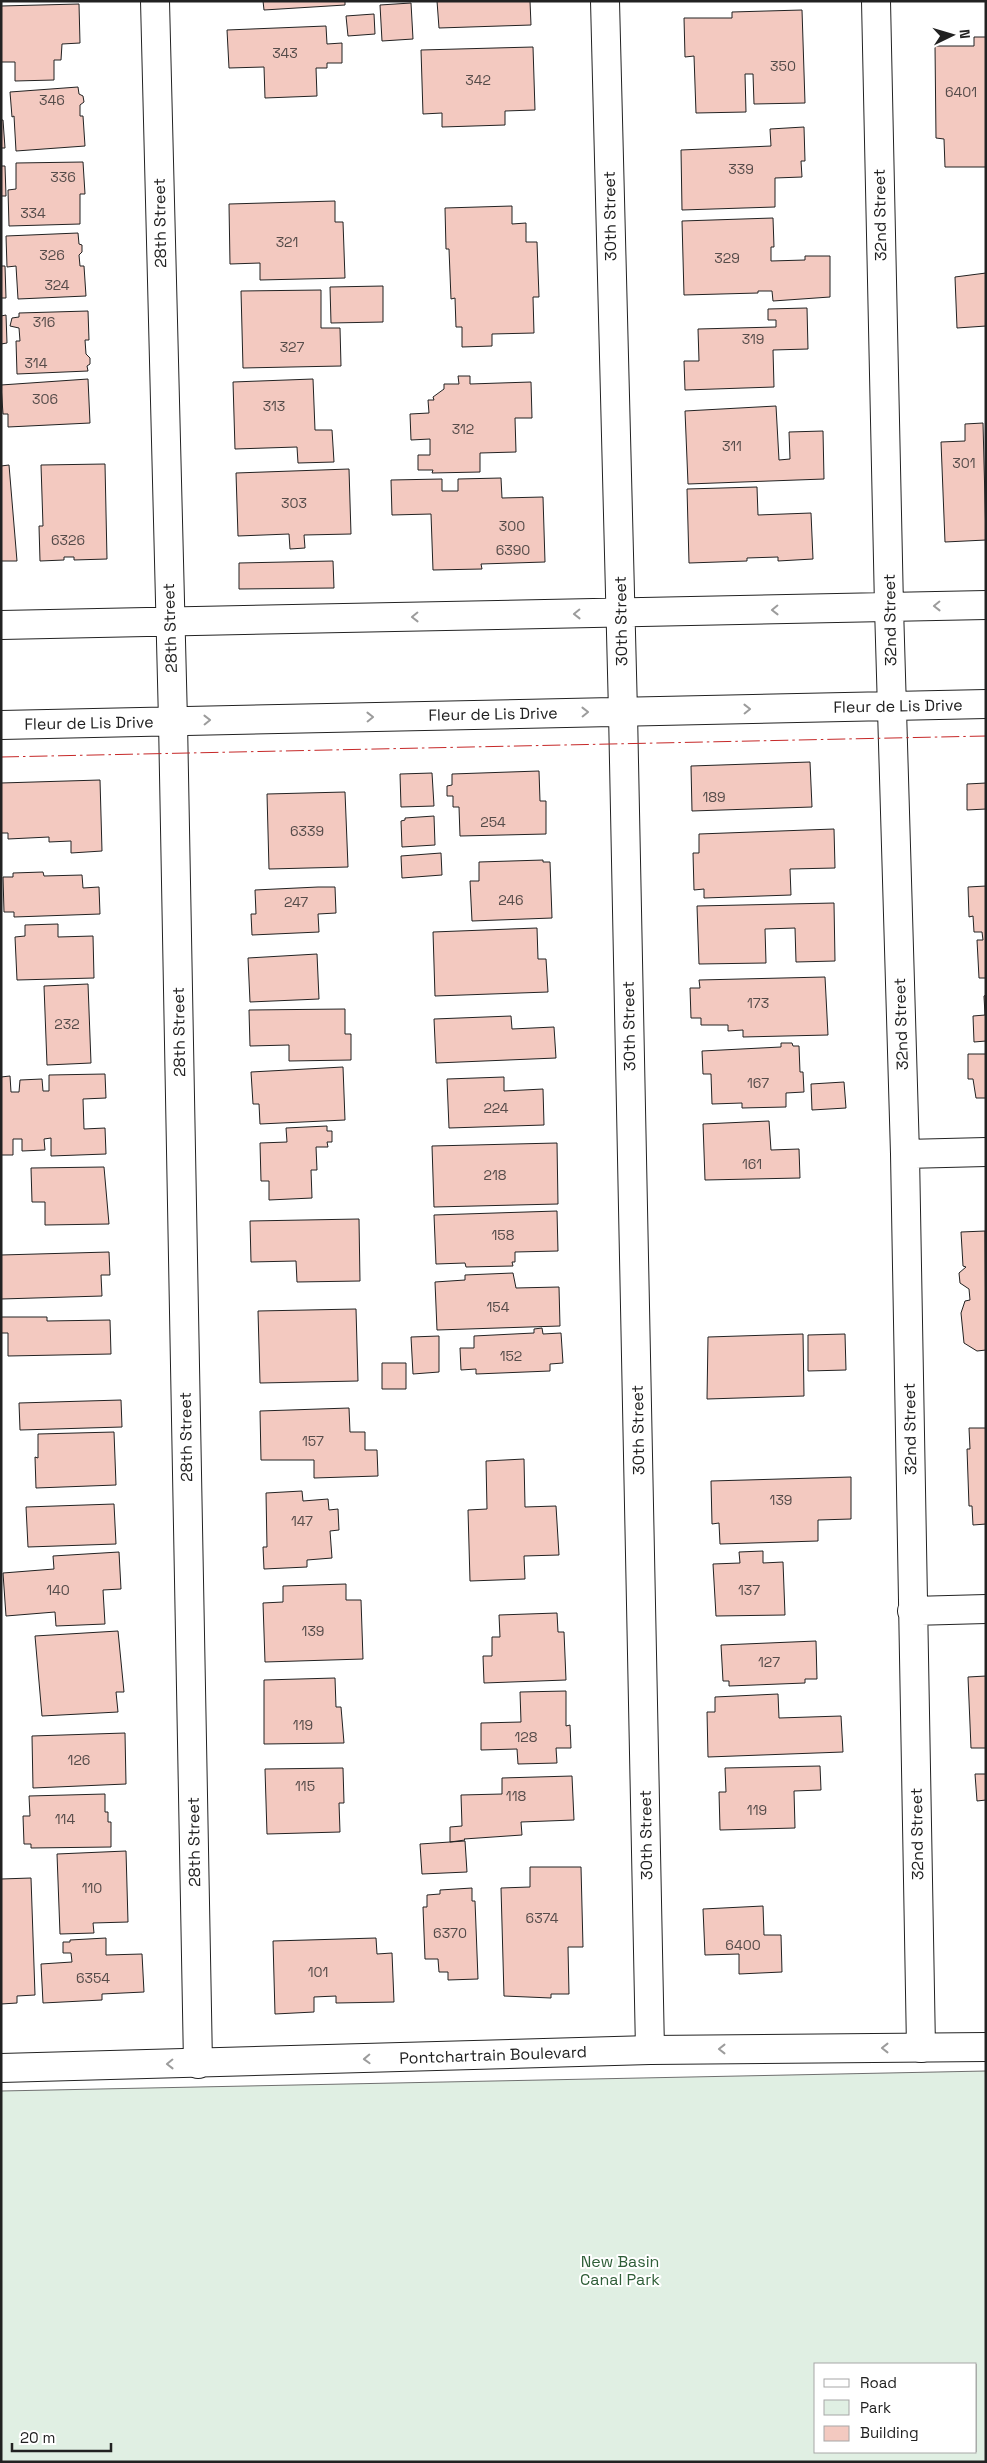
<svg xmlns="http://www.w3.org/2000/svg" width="987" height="2463" viewBox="0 0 987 2463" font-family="'Space Grotesk',sans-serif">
<rect width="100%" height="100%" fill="#fff"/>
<path fill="#e0efe3" stroke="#6f6f6f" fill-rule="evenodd" d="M986 2071V2462H1V2091ZM816 2364H976V2452H816Z"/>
<path fill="#f3c9c0" stroke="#222" d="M263 1H345V5L264 10Z
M437 1H530L531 25 439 28Z
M411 3 413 39 382 41 380 5Z
M79 4 80 43 62 44 61 60H54V80L15 81V62H1V6Z
M802 10 805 103 754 104 753 74H745L746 112 696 113 694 56 685 57 684 18H732V12Z
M374 14 375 34 348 36 346 16Z
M326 26 327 44 342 43V63H327V68H316L317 96 265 98 264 67 229 68 227 30Z
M974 37H986V167H945L944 139 936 138 935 46H974Z
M533 47 535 110 505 111V125L442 127V113L423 114 421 50Z
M78 87 79 94 83 96 84 102 80 105V116H83L85 146 16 151 14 116 12 117 10 92Z
M1 120H3L5 148H1Z
M804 127 805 161H801L802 177 775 178V207L682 210 681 150 771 146 770 129Z
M83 162 85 194H80V224L9 226 8 190 16 189V163Z
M1 166H5L6 196H1Z
M335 201V222H343L345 278 260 280V263L230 264 229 204Z
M512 206V224L526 223V242H537L539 297H533L534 333 492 334V346L462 347V327H456L455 298 451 299 449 249H446L445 208Z
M773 218 774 247H771V261L805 260V256H830V297L773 301 772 291H758V293L684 295 682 221Z
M78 233 79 244 82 245V252L79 255 80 266H84L86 296 18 299 16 266 7 267 6 236Z
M1 266H5L6 298H1Z
M986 273V326L957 328 955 277Z
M383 286V322L331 323 330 287Z
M321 290V328H340L341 366 243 368 241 291Z
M807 308 808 349 773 350 774 387 685 390 684 361H699L698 329 776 327V320H768V309Z
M88 311 89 340H85L86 354 90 358V364L87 366 88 371 17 374 16 341H20L19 328 10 326 12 318 19 317V313Z
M6 315 7 343 1 344V316Z
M458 376H470V384L531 382 532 418H515L516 452 480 453V472L432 473 433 470H418V455H430V439L411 440 410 414 429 413 428 400H434L433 397 444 389V384H459Z
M88 379 90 423 8 427V414H3L1 385Z
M313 379 315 430H332L334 462 298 463 297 447 235 449 233 382Z
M776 406 779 460 790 459 789 432 823 431 824 479 688 484 685 411Z
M983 423 986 540 945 542 941 442 965 441V424Z
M105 464 107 559 74 560V557H64V560L40 561 39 526H43L41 465Z
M9 465 17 561H1V466Z
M349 469 351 534 304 535 305 548 290 549 289 534 238 536 236 473Z
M501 478 502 498 543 497 545 562 481 564 482 569 433 570 431 514 392 515 391 480 442 479V491H458V479Z
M757 487 758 515 811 513 813 559 778 561V557L747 558V561L689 563 687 489Z
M333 561 334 588 239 589V563Z
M810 762 812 807 692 811 691 766Z
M539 771 540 801H546V834L460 836 459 807H453V796H447V786L452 785V774Z
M432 773 434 806 401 807 400 774Z
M100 780 102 851 71 853V841L49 842V837L8 839V833H1V783Z
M986 783V809L967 810V784Z
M345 792 348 867 269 869 267 794Z
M434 816 435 845 402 847 401 821 405 820V818Z
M834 829 835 868 790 869 791 895 704 898V889L694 890 693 853H699V834Z
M441 853 442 875 402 878 401 856Z
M543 860V862H550L552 918 472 921 470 881H479V862Z
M43 872 44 876 82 875 83 888 99 887 100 914 14 917V912H4L3 877H13V873Z
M986 886V978H979L977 940H983L982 932H974L973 916 969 917 968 887Z
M318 887H335L336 913 318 914 319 932 252 935 251 914H256L255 890Z
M834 903 835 961 796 962 795 928 765 929 766 963 699 964 697 906Z
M58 924V937L93 936 94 978 17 980 15 937 25 936V925Z
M537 928 538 959H546L548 992 435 996 433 932Z
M317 954 319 999 250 1002 248 958Z
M825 977 828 1035 743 1037V1030L728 1031V1025H701V1018H691L690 988H700L699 980Z
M88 984 91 1063 47 1065 44 986Z
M986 995V1041L974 1042 973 1016 985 1015 984 996Z
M345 1009V1034H351V1060L289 1061V1045L250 1046 249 1010Z
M511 1016 512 1029 554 1027 556 1058 436 1063 434 1019Z
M781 1043H792L793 1046H799L800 1072H803L804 1092 786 1093V1107L742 1108V1103L712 1104 711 1074H703L702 1051 781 1047Z
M968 1054H986V1098H976L973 1079H968Z
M343 1067 345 1120 260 1124 259 1104H253L251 1072Z
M105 1074 106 1098 83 1099 84 1129 105 1128 106 1154 51 1156V1138L44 1139 45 1150 22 1151V1139H13V1155H1V1077L10 1076 11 1092H19L20 1080 42 1079 43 1091H49V1075Z
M504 1077V1091L543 1089 544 1125 449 1128 447 1079Z
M844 1082 846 1108 812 1110 811 1084Z
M769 1121 771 1150 799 1149 800 1178 705 1180 703 1124Z
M327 1126V1131H332V1142H327L328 1147H316L317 1170H311L312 1198 269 1200V1181H261L260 1143 287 1142 286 1128Z
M557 1143 558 1204 434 1207 432 1146Z
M104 1167 109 1224 45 1225V1202H32L31 1168Z
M557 1211 558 1251 515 1252V1262H512L513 1266 466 1267 465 1263 436 1264 434 1215Z
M359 1219 360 1281 297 1282 296 1261 251 1262 250 1221Z
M985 1231 986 1350 977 1351 964 1343 961 1313 965 1301 970 1300 969 1289 960 1283 959 1273 966 1267 963 1266 961 1232Z
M109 1252 110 1275H101L102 1296 1 1299V1255Z
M513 1273 516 1288 559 1287 560 1326 437 1330 435 1282 465 1280V1275Z
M356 1309 358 1381 260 1383 258 1311Z
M1 1317H47V1321L110 1320 111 1354 8 1356V1333H1Z
M542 1328 543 1334 561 1333 563 1363 550 1364V1371L476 1374V1369L461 1370 460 1348H474V1336L534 1333V1329Z
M803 1334 804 1396 707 1399 708 1337Z
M845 1334 846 1370 808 1371V1335Z
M439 1336V1372L413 1374 411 1337Z
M382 1363H406V1389H382Z
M121 1400 122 1427 20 1430 19 1403Z
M349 1408 350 1432H365V1450H377L378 1476 314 1478V1460H261L260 1411Z
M969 1428H986V1524L973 1525 972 1506H969L967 1449H970Z
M114 1432 116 1485 36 1488 35 1457 38 1458V1434Z
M524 1459 525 1507 556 1506 559 1555 524 1556 525 1579 470 1581 468 1510 487 1509 486 1461Z
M851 1477V1519L818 1520V1541L720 1544 719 1523 712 1524 711 1481Z
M302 1491 303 1501 328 1499 329 1510 338 1509 339 1530 330 1531 332 1558 307 1560V1567L264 1569 263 1547H267L266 1493Z
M114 1504 116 1544 28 1547 26 1507Z
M763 1551V1563L783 1562 785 1615 716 1616 713 1564 740 1563 739 1552Z
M119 1552 121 1589 103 1590 105 1624 56 1626 55 1612 6 1616 3 1573 54 1569 53 1556Z
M346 1584V1600H361L363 1659 265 1662 263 1603 283 1602V1586Z
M557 1613 558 1632H564L566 1680 484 1683 483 1656H492V1637H500L499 1615Z
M118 1631 124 1692H116L118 1712 42 1716 35 1636Z
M816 1641 817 1679H805V1683L729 1686V1681H723L721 1645Z
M986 1676V1748H971L968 1677Z
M335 1678 336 1707H341L344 1743 264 1744V1680Z
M566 1691V1726L570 1725 571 1748H556L557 1763 518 1764 517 1749 481 1750V1723L521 1722 520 1692Z
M778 1694 779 1718 841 1716 843 1752 708 1757 707 1712H715V1697Z
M125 1733 126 1784 33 1788 32 1736Z
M820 1766 821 1790 794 1791 795 1828 720 1830 719 1792H726L725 1768Z
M343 1768 344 1803H339L340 1832 267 1834 265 1769Z
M975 1774H986V1800L977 1801Z
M572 1776 574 1820 521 1822 522 1835 464 1839 465 1840 450 1842V1827L462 1826 461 1795 502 1794V1778Z
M105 1794V1812H108V1822H111V1847L31 1848V1844H24L23 1816H30L29 1796Z
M465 1841 467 1872 422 1874 420 1844Z
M126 1851 128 1922 93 1923 94 1933 60 1934 57 1854Z
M530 1867H581L583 1947H568L569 1994H551V1998L504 1996 501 1888 530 1887Z
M31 1878 35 1995 17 1996V2003L1 2004V1879Z
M472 1888V1901H475L478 1979 448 1980V1972H439L438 1959H425L423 1907H427V1895L440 1894V1890Z
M763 1906 764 1935H781L782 1972 739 1974V1954L705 1955 703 1909Z
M106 1938V1955L142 1954 144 1992 102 1994V2000L43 2003 41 1964 72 1962 71 1953H63V1942H70V1940Z
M376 1938 377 1954 392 1953 394 2002 336 2003V1996L314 1997V2012L275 2014 273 1941Z"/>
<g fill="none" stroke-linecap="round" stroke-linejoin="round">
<defs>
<path id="street" d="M155 1 173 721 198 2064
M605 1 623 712 650 2050
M876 1 889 607 905 1154 921 2048
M1 625 986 605
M1 725 986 704
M905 1154 986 1152
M912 1611 986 1609"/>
<path id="secondary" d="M1 2068 650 2050 986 2047"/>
</defs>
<use href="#street" stroke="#222" stroke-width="30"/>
<use href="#secondary" stroke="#222" stroke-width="30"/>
<use href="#street" stroke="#fff" stroke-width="28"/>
<use href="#secondary" stroke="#fff" stroke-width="28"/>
<path stroke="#c62828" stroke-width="1" stroke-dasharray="18 4 2.5 4" stroke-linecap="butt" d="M1 757 986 736"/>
</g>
<defs><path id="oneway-chevron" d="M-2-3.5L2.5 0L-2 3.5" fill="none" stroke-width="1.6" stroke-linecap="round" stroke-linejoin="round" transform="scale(1.25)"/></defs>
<g stroke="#9c9c9c">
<use href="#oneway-chevron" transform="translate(937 606) rotate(179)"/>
<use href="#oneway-chevron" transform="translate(775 610) rotate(179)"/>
<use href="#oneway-chevron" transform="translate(577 614) rotate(179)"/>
<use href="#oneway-chevron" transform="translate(415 617) rotate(179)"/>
<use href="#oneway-chevron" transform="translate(747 709) rotate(-1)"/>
<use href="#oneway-chevron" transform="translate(585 712) rotate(-1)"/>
<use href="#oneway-chevron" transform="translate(370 717) rotate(-1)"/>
<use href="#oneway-chevron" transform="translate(207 720) rotate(-1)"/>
<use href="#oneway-chevron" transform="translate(885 2048) rotate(180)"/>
<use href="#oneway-chevron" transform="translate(722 2049) rotate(180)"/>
<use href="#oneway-chevron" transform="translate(367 2059) rotate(178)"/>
<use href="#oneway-chevron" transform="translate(170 2064) rotate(179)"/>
</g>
<g text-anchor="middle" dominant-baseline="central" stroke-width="4" stroke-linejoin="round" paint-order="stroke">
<g font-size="14" fill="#564c4a">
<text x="285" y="53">343</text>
<text x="783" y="66">350</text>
<text x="478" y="80">342</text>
<text x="961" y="92">6401</text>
<text x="52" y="100">346</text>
<text x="741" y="169">339</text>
<text x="63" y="177">336</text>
<text x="33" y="213">334</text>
<text x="287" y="242">321</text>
<text x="52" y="255">326</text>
<text x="727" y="258">329</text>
<text x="57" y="285">324</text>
<text x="44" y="322">316</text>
<text x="753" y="339">319</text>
<text x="292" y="347">327</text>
<text x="36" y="363">314</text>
<text x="45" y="399">306</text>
<text x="274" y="406">313</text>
<text x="463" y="429">312</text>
<text x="732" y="446">311</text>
<text x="964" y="463">301</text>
<text x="294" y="503">303</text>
<text x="512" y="526">300</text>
<text x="68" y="540">6326</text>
<text x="513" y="550">6390</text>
<text x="714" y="797">189</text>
<text x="493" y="822">254</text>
<text x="307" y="831">6339</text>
<text x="511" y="900">246</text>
<text x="296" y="902">247</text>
<text x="758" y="1003">173</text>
<text x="67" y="1024">232</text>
<text x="758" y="1083">167</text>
<text x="496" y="1108">224</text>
<text x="752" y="1164">161</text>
<text x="495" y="1175">218</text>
<text x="503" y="1235">158</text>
<text x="498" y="1307">154</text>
<text x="511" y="1356">152</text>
<text x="313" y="1441">157</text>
<text x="781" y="1500">139</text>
<text x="302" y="1521">147</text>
<text x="58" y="1590">140</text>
<text x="749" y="1590">137</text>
<text x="313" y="1631">139</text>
<text x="769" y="1662">127</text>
<text x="303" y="1725">119</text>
<text x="526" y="1737">128</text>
<text x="79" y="1760">126</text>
<text x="305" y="1786">115</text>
<text x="516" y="1796">118</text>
<text x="757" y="1810">119</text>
<text x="65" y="1819">114</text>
<text x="92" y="1888">110</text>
<text x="542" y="1918">6374</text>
<text x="450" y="1933">6370</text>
<text x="743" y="1945">6400</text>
<text x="318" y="1972">101</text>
<text x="93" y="1978">6354</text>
</g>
<g font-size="16" fill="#222" stroke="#fff">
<text transform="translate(880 215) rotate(-91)">32nd Street</text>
<text transform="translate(610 216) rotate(-91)">30th Street</text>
<text transform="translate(160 223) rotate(-91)">28th Street</text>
<text transform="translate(890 620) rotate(-91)">32nd Street</text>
<text transform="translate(621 621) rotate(-91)">30th Street</text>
<text transform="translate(170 628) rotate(-92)">28th Street</text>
<text transform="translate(898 706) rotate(-1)">Fleur de Lis Drive</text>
<text transform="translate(493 714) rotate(-1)">Fleur de Lis Drive</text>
<text transform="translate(89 723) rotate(-1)">Fleur de Lis Drive</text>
<text transform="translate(901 1024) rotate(-92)">32nd Street</text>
<text transform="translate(629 1026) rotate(-91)">30th Street</text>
<text transform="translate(179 1032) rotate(-91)">28th Street</text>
<text transform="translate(910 1429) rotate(-91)">32nd Street</text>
<text transform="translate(638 1430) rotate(-91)">30th Street</text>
<text transform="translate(186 1437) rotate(-91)">28th Street</text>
<text transform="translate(917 1834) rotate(-91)">32nd Street</text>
<text transform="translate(646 1835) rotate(-91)">30th Street</text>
<text transform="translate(194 1842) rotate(-91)">28th Street</text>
<text transform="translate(493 2055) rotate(-2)">Pontchartrain Boulevard</text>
</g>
<g font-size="16" fill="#2f5e38" stroke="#fff">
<text x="620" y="2261">New Basin<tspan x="620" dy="18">Canal Park</tspan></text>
</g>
</g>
<rect width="987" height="2463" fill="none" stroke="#222222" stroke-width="5"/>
<rect x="814" y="2363" width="162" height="90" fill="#ffffff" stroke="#a7a7a7"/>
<rect x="824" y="2379" width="25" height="8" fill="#ffffff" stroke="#a7a7a7"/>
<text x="860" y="2388" font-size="15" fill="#222222">Road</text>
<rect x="824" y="2400" width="25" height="15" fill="#e0efe3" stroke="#a7a7a7"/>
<text x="860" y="2413" font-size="15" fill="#222222">Park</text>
<rect x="824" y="2426" width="25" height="15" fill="#f3c9c0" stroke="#a7a7a7"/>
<text x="860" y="2438" font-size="15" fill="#222222">Building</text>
<g transform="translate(952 35) rotate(85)" stroke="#ffffff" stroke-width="4" paint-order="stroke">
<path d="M0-4L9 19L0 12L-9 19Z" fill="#222222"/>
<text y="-8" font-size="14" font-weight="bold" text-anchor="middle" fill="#222222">N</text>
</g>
<path d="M12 2443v8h99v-8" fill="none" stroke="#222222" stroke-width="2.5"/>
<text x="20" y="2443" font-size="15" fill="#222222" stroke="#ffffff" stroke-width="4" paint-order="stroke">20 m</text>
</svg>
